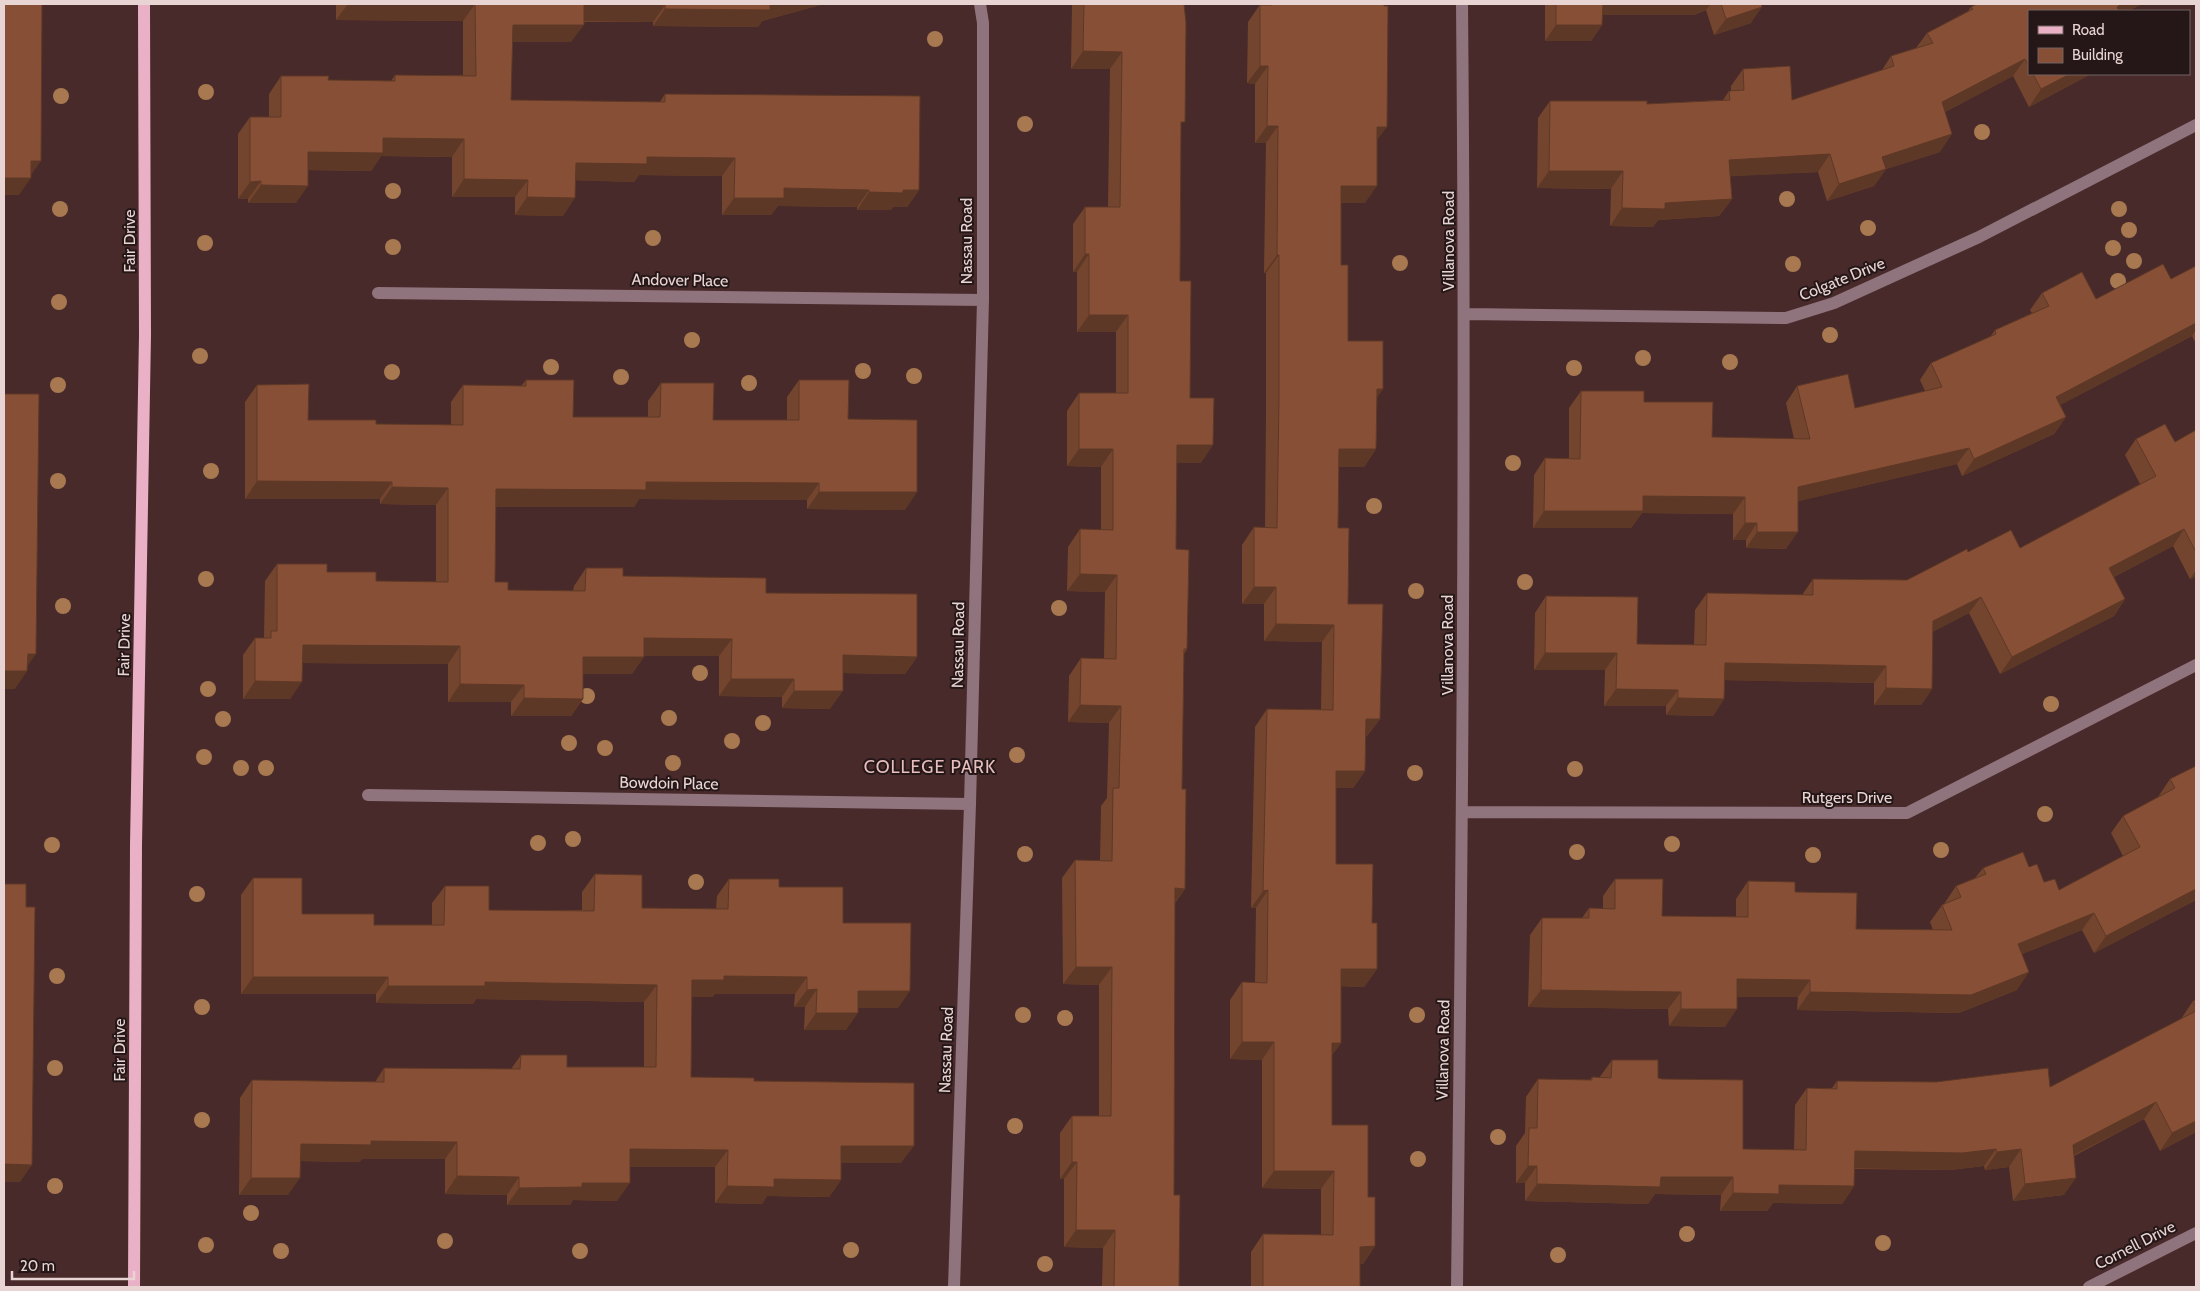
<svg xmlns="http://www.w3.org/2000/svg" width="2200" height="1291" viewBox="0 0 2200 1291" font-family="Cabin,sans-serif">
<rect width="100%" height="100%" fill="#482a2a"/>
<g fill="none" stroke-linecap="round" stroke-linejoin="round">
<path stroke="#8f737d" stroke-width="12" d="M378 293 983 300
M1465 314 1786 318 1834 303 1979 237 2196 125
M368 795 970 804
M1462 812 1907 813 2196 665
M954 1287 970 804 983 300V23L980 4
M1457 1287C1462 859 1466 432 1462 4
M2089 1287 2196 1233"/>
<path stroke="#eab1c6" stroke-width="12" d="M134 1287 136 845 145 335 144 4"/>
</g>
<g fill="#a87951">
<circle cx="935" cy="39" r="8"/>
<circle cx="206" cy="92" r="8"/>
<circle cx="61" cy="96" r="8"/>
<circle cx="1025" cy="124" r="8"/>
<circle cx="1982" cy="132" r="8"/>
<circle cx="393" cy="191" r="8"/>
<circle cx="1787" cy="199" r="8"/>
<circle cx="60" cy="209" r="8"/>
<circle cx="2119" cy="209" r="8"/>
<circle cx="1868" cy="228" r="8"/>
<circle cx="2129" cy="230" r="8"/>
<circle cx="653" cy="238" r="8"/>
<circle cx="205" cy="243" r="8"/>
<circle cx="393" cy="247" r="8"/>
<circle cx="2113" cy="248" r="8"/>
<circle cx="2134" cy="261" r="8"/>
<circle cx="1400" cy="263" r="8"/>
<circle cx="1793" cy="264" r="8"/>
<circle cx="2118" cy="281" r="8"/>
<circle cx="59" cy="302" r="8"/>
<circle cx="1830" cy="335" r="8"/>
<circle cx="692" cy="340" r="8"/>
<circle cx="200" cy="356" r="8"/>
<circle cx="1643" cy="358" r="8"/>
<circle cx="1730" cy="362" r="8"/>
<circle cx="551" cy="367" r="8"/>
<circle cx="1574" cy="368" r="8"/>
<circle cx="863" cy="371" r="8"/>
<circle cx="392" cy="372" r="8"/>
<circle cx="914" cy="376" r="8"/>
<circle cx="621" cy="377" r="8"/>
<circle cx="749" cy="383" r="8"/>
<circle cx="58" cy="385" r="8"/>
<circle cx="1513" cy="463" r="8"/>
<circle cx="211" cy="471" r="8"/>
<circle cx="58" cy="481" r="8"/>
<circle cx="1374" cy="506" r="8"/>
<circle cx="206" cy="579" r="8"/>
<circle cx="1525" cy="582" r="8"/>
<circle cx="1416" cy="591" r="8"/>
<circle cx="63" cy="606" r="8"/>
<circle cx="1059" cy="608" r="8"/>
<circle cx="700" cy="673" r="8"/>
<circle cx="208" cy="689" r="8"/>
<circle cx="587" cy="696" r="8"/>
<circle cx="2051" cy="704" r="8"/>
<circle cx="669" cy="718" r="8"/>
<circle cx="223" cy="719" r="8"/>
<circle cx="763" cy="723" r="8"/>
<circle cx="732" cy="741" r="8"/>
<circle cx="569" cy="743" r="8"/>
<circle cx="605" cy="748" r="8"/>
<circle cx="1017" cy="755" r="8"/>
<circle cx="204" cy="757" r="8"/>
<circle cx="673" cy="763" r="8"/>
<circle cx="241" cy="768" r="8"/>
<circle cx="266" cy="768" r="8"/>
<circle cx="1575" cy="769" r="8"/>
<circle cx="1415" cy="773" r="8"/>
<circle cx="2045" cy="814" r="8"/>
<circle cx="573" cy="839" r="8"/>
<circle cx="538" cy="843" r="8"/>
<circle cx="1672" cy="844" r="8"/>
<circle cx="52" cy="845" r="8"/>
<circle cx="1941" cy="850" r="8"/>
<circle cx="1577" cy="852" r="8"/>
<circle cx="1025" cy="854" r="8"/>
<circle cx="1813" cy="855" r="8"/>
<circle cx="696" cy="882" r="8"/>
<circle cx="197" cy="894" r="8"/>
<circle cx="57" cy="976" r="8"/>
<circle cx="202" cy="1007" r="8"/>
<circle cx="1023" cy="1015" r="8"/>
<circle cx="1417" cy="1015" r="8"/>
<circle cx="1065" cy="1018" r="8"/>
<circle cx="55" cy="1068" r="8"/>
<circle cx="202" cy="1120" r="8"/>
<circle cx="1015" cy="1126" r="8"/>
<circle cx="1498" cy="1137" r="8"/>
<circle cx="1418" cy="1159" r="8"/>
<circle cx="55" cy="1186" r="8"/>
<circle cx="251" cy="1213" r="8"/>
<circle cx="1687" cy="1234" r="8"/>
<circle cx="445" cy="1241" r="8"/>
<circle cx="1883" cy="1243" r="8"/>
<circle cx="206" cy="1245" r="8"/>
<circle cx="851" cy="1250" r="8"/>
<circle cx="281" cy="1251" r="8"/>
<circle cx="580" cy="1251" r="8"/>
<circle cx="1558" cy="1255" r="8"/>
<circle cx="1045" cy="1264" r="8"/>
</g>
<path fill="#74452e" d="M336 4H824L762 21 758 27 653 26V22H584L571 42H512L511 100 660 102 665 94 919 190 907 207H893L891 210H857V207L778 206 771 215H722V176L639 175 634 182 575 180 563 216 515 215V197H452V157L381 156 371 171 308 170 296 203H248V199H238V134L250 117H269V94L281 76 328 80 391 81 395 75H463V21L336 20Z
M1072 4H1184L1181 127 1180 281 1190 398 1201 463H1176V549L1187 649 1184 654 1182 789 1185 889 1175 903 1174 1195 1179 1287H1102L1103 1248 1064 1247V1179H1060V1133L1072 1116H1099V985L1063 984 1062 878 1075 860 1100 861 1101 806 1107 798 1109 723 1068 722 1069 676 1081 658 1104 659 1105 592 1067 591 1068 547 1080 529 1101 530V467L1067 466V411L1079 393H1116V332H1077V272H1073V224L1085 207H1108L1110 69H1071Z
M1259 4H1384L1377 141 1365 203H1341V265L1348 341 1383 389 1377 397 1376 449 1364 467H1339L1338 528 1348 604 1380 719 1367 736H1366L1365 771 1353 788H1336V864L1372 923 1377 969 1364 987 1341 986V1043L1332 1055V1125L1368 1197 1375 1246 1363 1264H1360V1287H1251V1252L1263 1234 1321 1235V1189L1262 1188V1060L1230 1059V1000L1242 982 1255 983 1256 908H1251L1255 727 1267 709 1321 710 1322 642 1264 641V604H1242V545L1254 527 1265 528 1266 416V273H1264L1266 143H1255V84L1247 83 1248 22 1259 6Z
M1545 4H1761L1751 23 1714 35 1706 10 1694 15H1602V25L1591 41H1545Z
M1977 4H2142L2128 11H2029V74H2091L2029 107 2013 76 1945 112 1940 152 1886 169 1874 186 1827 201 1818 172 1730 176 1732 199 1719 216 1658 220 1653 227 1610 226 1611 189 1537 188 1538 118 1550 101 1647 104 1723 100 1729 91H1731V86L1743 69 1792 100 1882 70 1891 56 1916 48 1927 33 1968 11 1971 7Z
M2196 266V344L2192 336 2060 405 2066 417 2054 434 1962 476 1957 464 1798 501 1786 549 1746 548V540H1733V514L1642 513 1631 528H1533L1534 475 1545 458 1569 459V408L1581 391 1644 402 1712 437 1794 439 1786 403 1797 386 1855 408 1925 391 1920 380 1931 363 1990 337 1995 330 2032 313 2030 310 2042 293 2096 299 2171 279Z
M526 380 573 417H648V401L661 383 713 420H787V397L799 380 848 419 905 510 807 509V500L639 499 634 507H496L495 582 508 590 573 591 574 586 586 568 623 576 766 593 917 657 905 674 843 673 830 709 782 708V697L719 696V656H644L632 674H583V699L571 716H511V702H448V664L303 663 290 699H243V655L255 638H264L265 581 277 564 327 572 376 581 436 582V505L380 504V499H245V402L257 385 308 420 376 424 451 425V402L463 385 521 386Z
M2196 430V576L2190 579 2173 546 2114 577 2125 599 2114 616 2000 674 1969 613 1932 632V689L1921 705H1874V683L1725 680 1724 699 1713 716 1666 715V706H1604L1605 670H1534L1535 613 1546 596 1637 644 1694 645 1695 610 1707 593 1802 595 1813 579 1907 580 1968 552 2020 548 2140 484 2125 455 2136 439 2175 442Z
M2196 766V900L2094 953 2082 930 2022 954 2017 990 1959 1013 1797 1010 1798 997H1737L1725 1027 1669 1026 1668 1009 1528 1007 1530 935 1542 918H1582L1589 908H1603V896L1615 879 1662 916 1736 917V899L1748 881 1795 892 1856 929 1933 930 1930 922 1942 905 1944 904 1956 886 1975 878 1983 868 2029 867 2044 882 2059 890 2123 856 2111 833 2123 816 2158 797 2170 779Z
M595 874 642 908 716 909 717 896 729 879 779 887 843 923 898 1008H858L846 1030H804L805 1007H794L795 994H715L712 997H692L691 1077 754 1081 901 1163H841V1180L829 1197 767 1196 762 1204 715 1203V1167H630L617 1201 573 1200 570 1205H507V1195L445 1194V1159H362L359 1162 301 1161 288 1195H239L240 1098 252 1080 375 1082 384 1068 511 1069 521 1055 567 1067H644V1002L476 999 473 1004 376 1003V994H241V895L253 878 302 914 374 925H432V903L445 886 489 910H582V892Z
M2196 1000V1132L2160 1151 2144 1119 2074 1156 2064 1195 2013 1201 2009 1167 1985 1170 1984 1166 1950 1170 1854 1169V1186L1842 1204 1773 1203 1767 1211H1720L1721 1195 1655 1194 1648 1204 1525 1201V1183H1516V1146L1525 1133 1526 1097 1538 1079 1590 1080 1592 1077 1599 1078 1612 1060 1658 1078 1743 1149 1794 1150 1795 1105 1807 1088H1832L1837 1081 2050 1087 2181 1019 2193 1001Z"/>
<path fill="#5e3826" d="M348 4H475L463 21 336 20Z
M584 4 665 5 653 22 572 21Z
M770 4H824L762 21 758 27 653 26 665 9Z
M1599 4H1711L1706 10 1694 15H1591Z
M2122 4H2142L2128 11H2113L2117 7Z
M1762 7 1751 23 1714 35 1726 19Z
M513 25H584L571 42H501Z
M1556 25H1602L1591 41H1545Z
M1083 51 1122 52 1110 69H1071Z
M2025 59 2013 76 1930 120 1942 102Z
M1260 66H1268L1255 84 1247 83Z
M2070 74H2091L2029 107 2041 89Z
M1267 126H1278L1266 143H1255Z
M1377 127H1387L1374 144Z
M1952 134 1940 152 1886 169 1874 186 1827 201 1839 184 1882 157Z
M383 138 464 139 452 157 381 156 371 171 296 170 308 152Z
M1830 154 1818 172 1717 177 1729 160Z
M647 157 735 158 722 176 639 175 634 182 564 180 576 163Z
M31 161H41L29 178H31L19 195H4V178Z
M1549 171H1623L1611 189 1537 188Z
M464 179 528 180 515 197H452Z
M261 181 248 199H238L250 182Z
M261 185 308 186 296 203H248Z
M1341 186H1377L1365 203H1329Z
M784 188 869 190 857 207 778 206 771 215H722L734 198Z
M903 190H919L907 207H893L891 210H857L869 192Z
M527 197 575 198 563 216 515 215Z
M1732 199 1719 216 1658 220 1653 227 1610 226 1622 208 1665 203Z
M1085 254H1089L1077 272H1073Z
M1277 255H1279L1266 273H1264Z
M1089 315H1128L1116 332H1077Z
M2196 323V330L2192 336 2045 413 2056 397Z
M1377 389H1383L1371 406Z
M2066 417 2054 434 1962 476 1974 459Z
M1177 445H1213L1201 463H1164Z
M1969 448 1957 464 1787 504 1798 487Z
M1079 449H1113L1101 467 1067 466Z
M1339 449H1376L1364 467H1327Z
M257 481 392 482 380 499H245Z
M646 482 819 483 807 500 639 499 634 507H484L496 489Z
M392 487 448 488 436 505 380 504Z
M819 492H917L905 510 807 509Z
M1643 496 1745 497 1733 514 1642 513 1631 528H1533L1544 511Z
M1745 523H1757L1746 540H1733Z
M2184 529 2173 546 2098 585 2109 568Z
M1757 532H1798L1786 549 1746 548Z
M2196 570V576L2190 579Z
M1080 574 1117 575 1105 592 1067 591Z
M1254 587H1276L1264 604H1242Z
M1981 597 1969 613 1921 638 1933 621Z
M2125 599 2114 616 2000 674 2012 657Z
M1276 624 1334 625 1322 642 1264 641Z
M644 638 732 639 719 656H632Z
M303 645 460 646 448 664 291 663Z
M1545 653H1617L1605 670H1534Z
M28 654H36L24 671Z
M843 655 917 657 905 674 831 673Z
M583 657H644L632 674H570Z
M1725 663 1886 666 1874 683 1713 680Z
M4 671H27L15 689H4Z
M731 679H794L782 697 719 696Z
M255 681 302 682 290 699H243Z
M460 684 524 685 511 702H448Z
M1886 688 1932 689 1921 705H1874Z
M1616 689 1678 690 1666 706H1604Z
M794 691H843L830 709 782 708Z
M524 698 583 699 571 716H511Z
M1678 698 1724 699 1713 716 1666 715Z
M1080 705 1121 706 1109 723 1068 722Z
M1366 719H1380L1367 736H1354Z
M1336 771H1365L1353 788H1324Z
M1175 888 1185 889 1172 906Z
M2196 889V900L2094 953 2106 936Z
M1268 890 1256 908H1251L1263 891Z
M2094 913 2082 930 2005 961 2018 944Z
M1076 967H1112L1099 985 1063 984Z
M1341 969H1377L1364 987 1329 986Z
M2029 972 2017 990 1959 1013 1797 1010 1810 992Z
M724 976 807 977 795 994H715L712 997H680L692 980Z
M253 977H388L376 994H241Z
M1737 979 1810 980 1798 997H1725Z
M485 982 657 985 644 1002 476 999 473 1004 376 1003 388 986Z
M817 989 805 1007H794L807 990Z
M1541 990 1681 992 1668 1009 1528 1007Z
M858 991H910L898 1008H846Z
M1681 1009H1737L1725 1027 1669 1026Z
M816 1013H858L846 1030H804Z
M1242 1042H1274L1262 1060 1230 1059Z
M1332 1043H1341L1328 1060Z
M2156 1102 2144 1119 2060 1162 2073 1145Z
M2196 1121V1132L2160 1151 2172 1133Z
M371 1141 457 1142 445 1159H362L359 1162 289 1161 301 1144Z
M841 1146H914L901 1163H829Z
M630 1149 728 1150 715 1167H618Z
M1996 1149 1984 1166 1950 1170 1842 1168 1855 1151Z
M2021 1149 2009 1167 1985 1170 1997 1152Z
M1072 1162H1077L1064 1179H1060Z
M4 1164 32 1165 20 1182H4Z
M1528 1166H1537L1525 1183H1516Z
M1274 1171H1334L1321 1189 1262 1188Z
M457 1176 519 1177 507 1195 445 1194Z
M1661 1177H1733L1721 1195 1655 1194 1648 1204 1525 1201 1537 1184Z
M251 1178H300L288 1195H239Z
M2076 1178 2064 1195 2013 1201 2025 1184Z
M774 1179 841 1180 829 1197 767 1196 762 1204 715 1203 727 1186Z
M582 1183H630L617 1201 573 1200 570 1205H507L519 1188Z
M1779 1185 1854 1186 1842 1204 1773 1203 1767 1211H1720L1733 1193Z
M1076 1230H1115L1103 1248 1064 1247Z
M1375 1246 1363 1264H1348L1360 1247Z"/>
<path fill="#875036" stroke="#5e3826" d="M4 4H42L41 161H31V178H4Z
M475 4H772H770V10L665 9V5L584 4V25H513L511 100 665 102V94L920 96 919 190H903V193L869 192V190L784 188V198H734L735 158 647 157V164L576 163 575 198 527 197 528 180 464 179V139L383 138V153L308 152V186L261 185V181L250 182V117H281V76H329L328 80 395 81V75L476 76Z
M1084 4H1184L1186 23 1185 122H1181L1180 281H1191L1190 398H1214L1213 445H1177L1176 549 1189 550 1187 649H1184L1182 789H1186L1185 889 1175 888 1174 1195H1180L1179 1287H1114L1115 1230H1076L1077 1162H1072V1116H1111L1112 967H1076L1075 860 1112 861 1113 788H1119L1121 706 1080 705 1081 658 1116 659 1117 575 1080 574V529L1113 530V449H1079V393H1128V315H1089V254H1085V207H1120L1122 52 1083 51Z
M1272 4H1384V6H1388L1387 127H1377V186H1341V265H1348V341H1383V389H1377L1376 449H1339L1338 528H1349L1348 604H1383L1380 719H1366L1365 771H1336V864H1373L1372 923H1377V969H1341V1043H1332V1125H1368V1197H1375V1246L1360 1247V1287H1263V1234L1333 1235 1334 1171H1274V1042H1242V982L1267 983 1268 890 1263 891 1267 709 1333 710 1334 625 1276 624V587H1254V527L1277 528 1279 399V255H1277L1278 126H1267L1268 66H1260V5H1272Z
M1556 4H1603L1602 25H1556Z
M1721 4H1761L1762 7 1726 19Z
M1977 4H2122L2117 7 2119 11H2029V66L2025 59 1942 102 1952 134 1882 157 1886 169 1839 184 1830 154 1729 160 1732 199 1665 203V209L1622 208 1623 171H1549L1550 101H1647V104L1730 100 1729 91 1744 90 1743 69 1790 66 1792 100 1894 66 1891 56 1933 43 1927 33 1973 9 1971 7Z
M2033 74H2070L2041 89Z
M2163 264 2171 279 2196 266V323L2056 397 2066 417 1974 459 1969 448 1798 487V532H1757V523H1745V497L1643 496V511H1544L1545 458 1580 459 1581 391H1644V402H1713L1712 437 1810 439 1797 386 1848 374 1855 408 1942 387 1931 363 1996 334 1995 330 2049 306 2042 293 2082 272 2096 299Z
M526 380H574L573 417H660L661 383H714L713 420H799V380H849L848 419 917 420V492H819V483L646 482V490L496 489 495 582H508V590L585 591 586 568H623V576L766 578V593L917 594V657L843 655V691H794V679H731L732 639 644 638V657H583V699L524 698V685L460 684V646L303 645 302 682 255 681V638H271V631H277V564H327V572H376V581L448 582V488L392 487V482L257 481V385L309 384 308 420H376V424L463 425V385L526 386Z
M4 394H39L36 654H28L27 671H4Z
M2165 424 2175 442 2196 430V552L2184 529 2109 568 2125 599 2012 657 1981 597 1933 621 1932 689 1886 688V666L1725 663 1724 699 1678 698V690L1616 689 1617 653H1545L1546 596 1638 597 1637 644 1706 645 1707 593 1813 595V579L1907 580 1967 549 1968 552 2011 530 2020 548 2156 476 2136 439Z
M2196 766V889L2106 936 2094 913 2018 944 2029 972 1971 995 1810 992V980L1737 979V1009H1681V992L1541 990 1542 918H1589V908L1615 909V879H1663L1662 916 1748 917V881L1795 882V892L1857 893 1856 929 1952 930 1942 905 1961 897 1956 886 1986 874 1983 868 2023 852 2029 867 2037 864 2044 882 2055 879 2059 890 2140 847 2123 816 2175 788 2170 779Z
M595 874 642 875V908L728 909 729 879H779V887H843V923H911L910 991H858V1013H816L817 989 807 990V977L724 976V980H692L691 1077 754 1078V1081L914 1083V1146H841V1180L774 1179V1187L727 1186 728 1150 630 1149V1183H582V1187L519 1188V1177L457 1176V1142L371 1141V1145L301 1144 300 1178H251L252 1080 384 1082V1068L520 1069 521 1055H567V1067H656L657 985 485 982V986H388V977H253V878H302V914H374V925H444L445 886H489V910L594 911Z
M4 884H26V907H35L32 1165 4 1164Z
M2196 1000V1007L2193 1001Z
M2196 1011V1121L2172 1133 2156 1102 2073 1145 2076 1178 2025 1184 2021 1149 1997 1152 1996 1149 1962 1153 1855 1151 1854 1186 1779 1185V1194L1733 1193V1177H1661L1660 1187 1537 1184V1166H1528L1529 1128H1537L1538 1079 1592 1080V1077L1611 1078 1612 1060H1658V1078L1662 1079 1743 1080V1149L1806 1150 1807 1088 1837 1089V1081L1936 1082 2048 1068 2050 1087Z"/>
<g text-anchor="middle" dominant-baseline="central" stroke-width="4" stroke-linejoin="round" paint-order="stroke">
<g font-size="16" fill="#e8d4d3" stroke="#251717">
<text transform="translate(129 241) rotate(-90)">Fair Drive</text>
<text transform="translate(966 241) rotate(-90)">Nassau Road</text>
<text transform="translate(1448 241) rotate(-90)">Villanova Road</text>
<text transform="translate(1842 279) rotate(-22)">Colgate Drive</text>
<text transform="translate(680 280) rotate(1)">Andover Place</text>
<text transform="translate(124 645) rotate(-89)">Fair Drive</text>
<text transform="translate(958 645) rotate(-89)">Nassau Road</text>
<text transform="translate(1447 645) rotate(-90)">Villanova Road</text>
<text transform="translate(669 783) rotate(1)">Bowdoin Place</text>
<text x="1847" y="797">Rutgers Drive</text>
<text transform="translate(119 1050) rotate(-90)">Fair Drive</text>
<text transform="translate(946 1050) rotate(-88)">Nassau Road</text>
<text transform="translate(1443 1050) rotate(-89)">Villanova Road</text>
<text transform="translate(2135 1245) rotate(-27)">Cornell Drive</text>
</g>
<g font-size="18" letter-spacing="1" fill="#e5bebd" stroke="#251717">
<text x="930" y="767">COLLEGE PARK</text>
</g>
</g>
<rect width="2200" height="1291" fill="none" stroke="#e8d4d3" stroke-width="10"/>
<rect x="2028" y="10" width="162" height="65" fill="#251717" stroke="#736362"/>
<rect x="2038" y="26" width="25" height="8" fill="#eab1c6" stroke="#736362"/>
<text x="2072" y="35" font-size="15" fill="#e8d4d3">Road</text>
<rect x="2038" y="48" width="25" height="15" fill="#875036" stroke="#736362"/>
<text x="2072" y="60" font-size="15" fill="#e8d4d3">Building</text>
<path d="M12 1271v8h122v-8" fill="none" stroke="#e8d4d3" stroke-width="2.5"/>
<text x="20" y="1271" font-size="15" fill="#e8d4d3" stroke="#251717" stroke-width="4" paint-order="stroke">20 m</text>
</svg>
